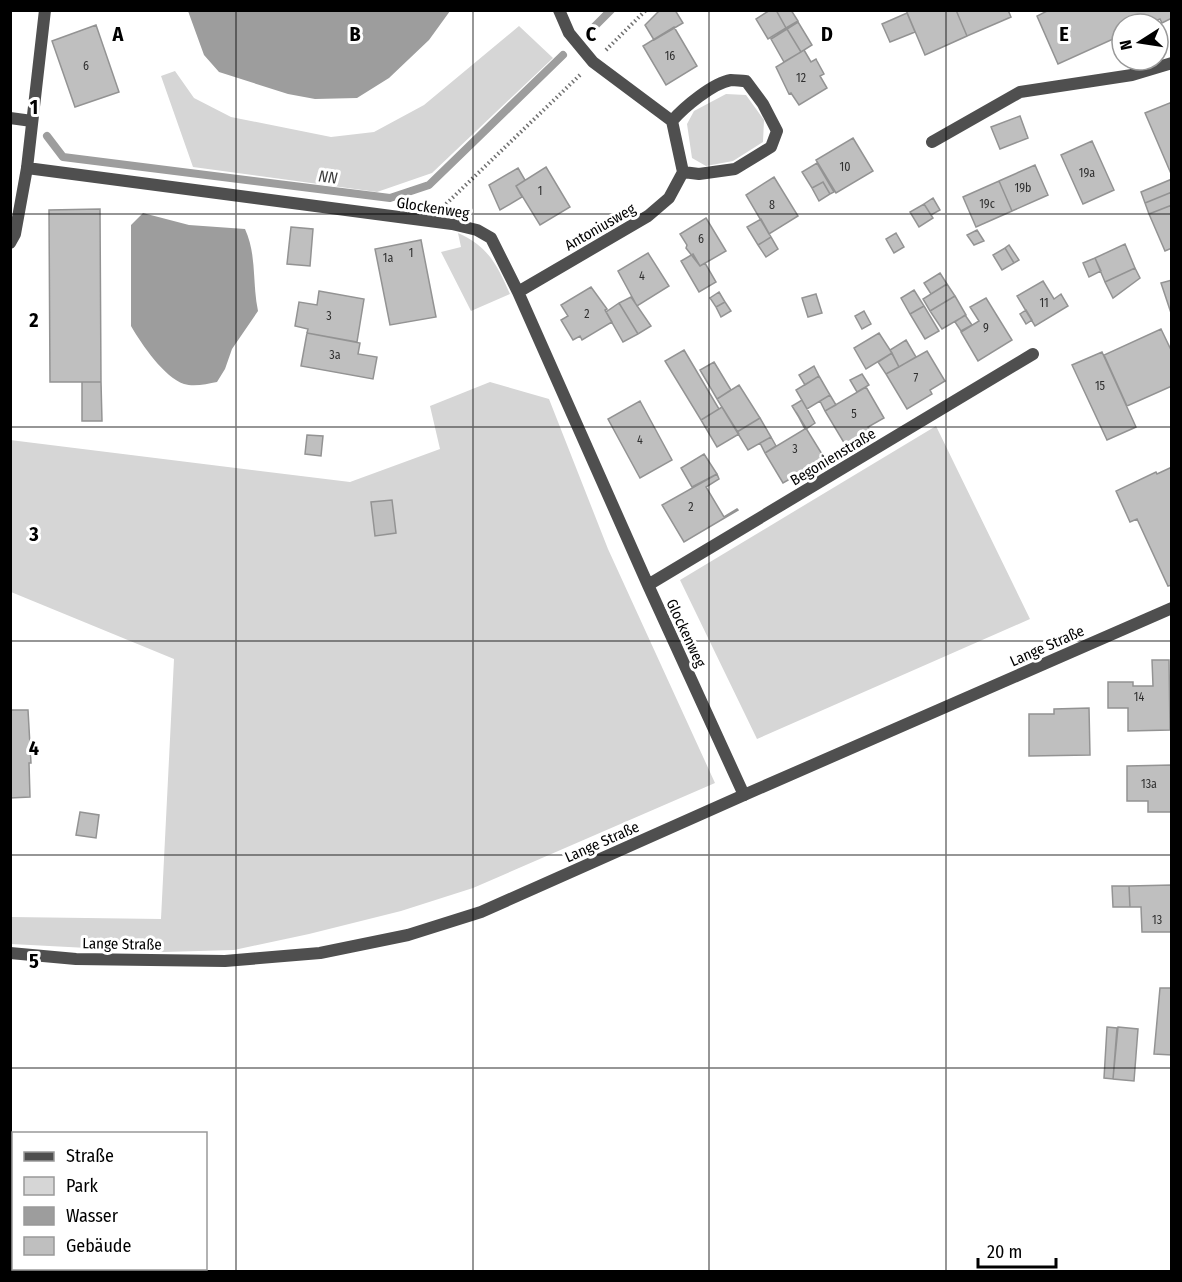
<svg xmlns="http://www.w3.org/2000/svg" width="1182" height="1282" viewBox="0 0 1182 1282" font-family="'Fira Sans Condensed',sans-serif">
<rect width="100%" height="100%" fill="#fff"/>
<path fill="#d6d6d6" d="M519 26 553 58 432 173 377 192 193 167 161 76 175 71 194 98 231 117 331 137 374 132 424 105Z
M726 94 746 95 764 120 763 142 733 161 706 166 692 158 687 124 694 111Z
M458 233C489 247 497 265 510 294L471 311 441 252 461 247Z
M490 382 549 399 608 549 715 783 473 888 401 911 309 934 234 950 164 952 11 944V917L161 919 174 659 11 592 10 440 350 482 440 449 430 406Z
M936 426 1030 619 757 739 680 580Z"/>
<path fill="#9d9d9d" d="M188 11V10L450 11 429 40 389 78 357 98 315 99 288 94 219 72 204 55Z
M143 213 189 225 245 229C257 255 252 282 258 311L232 349 225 369 217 382C207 384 194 387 184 384 164 377 142 345 131 326V225Z"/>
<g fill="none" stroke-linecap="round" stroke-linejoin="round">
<path stroke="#9d9d9d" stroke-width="8" d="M592 29 611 10
M47 136 63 157 390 198 429 185 563 55"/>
</g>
<path fill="#bfbfbf" stroke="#939393" stroke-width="1.5" d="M660 10H675L683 23 654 40 645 25Z
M770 10H776L786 28 768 39 756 19Z
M776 10H791L798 21 786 28Z
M906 10H956L967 36 925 55Z
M956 10H1008L1011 17 967 36Z
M1049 10H1172V18L1162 23 1160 19 1148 24H1122V35L1058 64 1037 16Z
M907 13 915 32 890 42 882 24Z
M798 22 812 45 801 52 787 29Z
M96 25 119 92 75 107 52 41Z
M674 27 697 66 666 85 643 46Z
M787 29 801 52 784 62 771 39Z
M804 50 811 62 816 59 817 61 824 74 820 76 827 88 799 105 791 93 789 94 788 92 776 67Z
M1172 102V176L1145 113Z
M1020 116 1028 138 1000 149 991 127Z
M853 138 873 171 836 193 816 160Z
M1092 141 1114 190 1083 204 1061 155Z
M817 163 834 192 830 194 823 182 812 188 802 172Z
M1035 165 1048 195 1012 211 999 181Z
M546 167 570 207 540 225 516 186Z
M518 168 525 180 516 186 522 197 500 210 489 185Z
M774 177 798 216 769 234 746 195Z
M1172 179V192L1145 203 1141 192Z
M999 181 1012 211 976 227 963 197Z
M823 182 830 194 819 201 812 188Z
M1172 192V205L1149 214 1145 203Z
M933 198 940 210 931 215 924 204Z
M924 204 933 218 919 227 910 212Z
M1172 205V248L1165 251 1149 214Z
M100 209 101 382H50L49 210Z
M706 218 726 251 700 266 686 248 687 245 680 234Z
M761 219 771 237 758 245 747 227Z
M291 227 313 229 310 266 287 264Z
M977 230 984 241 974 245 967 235Z
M896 233 904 247 894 253 886 239Z
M771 237 778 249 766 257 758 245Z
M421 240 436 317 390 325 375 249Z
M1125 244 1135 268 1105 282 1095 258Z
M1009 245 1019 260 1014 263 1005 248Z
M1005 248 1014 263 1002 270 993 255Z
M648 253 669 286 637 306 618 271Z
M693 254 700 266 705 263 716 282 699 292 681 261Z
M1095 258 1101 271 1089 277 1083 263Z
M1135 268 1140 278 1113 298 1105 282Z
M940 273 947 284 931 294 924 283Z
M1172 280V316L1161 283Z
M1043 281 1054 299 1061 294 1068 306 1035 326 1017 296Z
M947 284 955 296 930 311 923 299Z
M591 287 607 309 605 310 612 322 582 340 580 336 573 340 561 320 568 316 561 305Z
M914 290 924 306 910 314 901 298Z
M319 291 364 299 357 342 307 333 308 329 295 326 299 302 317 305Z
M719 292 725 302 716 307 710 298Z
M816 294 822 313 808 317 802 298Z
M955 296 966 315 942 329 930 311Z
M631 297 651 326 638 334 619 303Z
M986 298 1012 340 978 361 961 332 979 321 970 307Z
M725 302 731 311 721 317 716 307Z
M619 303 638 334 623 342 606 312Z
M924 306 939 331 925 339 910 314Z
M1026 310 1032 320 1026 324 1020 314Z
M864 311 871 324 862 329 855 316Z
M965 315 972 325 961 331 955 322Z
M1161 329 1172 352V386L1127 406 1104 355Z
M307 333 360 343 358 354 377 357 373 379 301 366Z
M879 333 892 353 866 369 854 348Z
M906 340 916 357 899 367 890 350Z
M684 350 719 409 701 420 665 361Z
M927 351 945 381 930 390 932 394 907 409 886 374Z
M1102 352 1136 427 1107 440 1072 365Z
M892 353 899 367 886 374 878 362Z
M714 362 731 390 717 399 700 370Z
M814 366 819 376 805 385 799 375Z
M862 374 869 385 857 392 850 380Z
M819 376 830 395 807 409 796 390Z
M82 382H101L102 421H82Z
M739 385 760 418 737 432 717 399Z
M866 387 884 418 868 427 871 431 846 446 825 411Z
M830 395 836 405 825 411 820 401Z
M802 400 815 423 806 429 792 406Z
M640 401 672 460 640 478 608 419Z
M722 407 739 434 717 447 701 420Z
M796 412 825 459 783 483 765 453 805 429Z
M760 418 771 437 748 450 737 432Z
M307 435 323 436 321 456 305 454Z
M771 437 776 446 765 453 760 443Z
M704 454 717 474 692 487 681 468Z
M1172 467V585L1168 586 1137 519 1130 522 1116 491 1156 472 1157 474Z
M717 474 719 479 706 487 724 517 737 509 738 510 684 542 662 505Z
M392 500 396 533 375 536 371 502Z
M1152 660H1169L1170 730 1128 731V708H1108V682H1133V686H1153Z
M1089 708 1090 755 1029 756V714H1054V709Z
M10 710H28L31 763H29L30 797 10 798Z
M1172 765V812H1148V801H1127V766Z
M80 812 99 815 96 838 76 835Z
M1172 885V932H1142L1141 907H1130L1129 886Z
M1112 886H1129L1130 907H1113Z
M1160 988H1172V1055L1154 1054Z
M1107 1027 1117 1028 1113 1079 1104 1078Z
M1118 1027 1138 1029 1134 1081 1113 1079Z"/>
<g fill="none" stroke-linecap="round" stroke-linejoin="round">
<path stroke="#717171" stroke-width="4" stroke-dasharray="1.5 3" stroke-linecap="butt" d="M606 50 646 10
M446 204 581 74"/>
<path stroke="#4f4f4f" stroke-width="12" d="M10 118 32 121
M932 142 1020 92 1132 75 1172 63
M10 243 15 234 27 168"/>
<path stroke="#4f4f4f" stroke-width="12" d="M45 10 27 168 452 224 477 230 491 238 518 292 648 585 744 795
M672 121 683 172
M518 292 648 216 669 198 683 172 699 174 735 169 771 147 777 131 763 104 746 81C741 81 736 80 731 80 713 83 684 107 672 121L593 62 569 33 559 10
M648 585 1033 354"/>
<path stroke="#4f4f4f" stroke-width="12" d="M10 953 76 959 225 961 320 953 408 935 481 912 744 795 1172 608"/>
</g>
<path fill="none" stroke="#000" stroke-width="1.5" stroke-opacity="0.55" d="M236 10V1272M473 10V1272M709 10V1272M946 10V1272M10 214H1172M10 427H1172M10 641H1172M10 855H1172M10 1068H1172"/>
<g text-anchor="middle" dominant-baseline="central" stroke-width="6" stroke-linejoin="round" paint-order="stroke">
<g font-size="12" fill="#303030">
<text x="670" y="56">16</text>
<text x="86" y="66">6</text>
<text x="801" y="78">12</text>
<text x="845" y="167">10</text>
<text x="1087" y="173">19a</text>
<text x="1023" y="188">19b</text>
<text x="540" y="191">1</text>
<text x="987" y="204">19c</text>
<text x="772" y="205">8</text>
<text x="701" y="239">6</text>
<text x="411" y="253">1</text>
<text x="388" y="258">1a</text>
<text x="642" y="276">4</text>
<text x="1044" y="303">11</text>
<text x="587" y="314">2</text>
<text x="329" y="316">3</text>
<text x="986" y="328">9</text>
<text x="335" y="355">3a</text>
<text x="916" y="378">7</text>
<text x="1100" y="386">15</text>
<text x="854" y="414">5</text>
<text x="640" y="440">4</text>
<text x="795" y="449">3</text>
<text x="691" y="507">2</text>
<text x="1139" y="697">14</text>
<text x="1149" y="784">13a</text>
<text x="1157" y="920">13</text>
</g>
<g font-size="15" fill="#000" stroke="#fff">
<text transform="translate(433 208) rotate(9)">Glockenweg</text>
<text transform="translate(600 227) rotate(-30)">Antoniusweg</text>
<text transform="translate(833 457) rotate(-31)">Begonienstraße</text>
<text transform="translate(686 633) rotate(65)">Glockenweg</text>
<text transform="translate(1047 646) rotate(-24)">Lange Straße</text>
<text transform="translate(602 842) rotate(-24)">Lange Straße</text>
<text transform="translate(122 944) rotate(1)">Lange Straße</text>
</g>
<g font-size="16" font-style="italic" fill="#3e3e3e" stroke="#fff">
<text transform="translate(328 177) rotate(7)">NN</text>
</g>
</g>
<g font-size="20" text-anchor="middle" font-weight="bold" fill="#000" stroke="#fff" stroke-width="6" stroke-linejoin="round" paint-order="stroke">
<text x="118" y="41">A</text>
<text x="355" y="41">B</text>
<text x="591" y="41">C</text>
<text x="827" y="41">D</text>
<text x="1064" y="41">E</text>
<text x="34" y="114">1</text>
<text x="34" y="327">2</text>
<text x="34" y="541">3</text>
<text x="34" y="755">4</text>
<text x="34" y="968">5</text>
</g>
<rect width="1182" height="1282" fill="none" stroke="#000000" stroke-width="24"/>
<rect x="12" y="1132" width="195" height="138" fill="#ffffff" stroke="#999999" stroke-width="1.5"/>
<rect x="24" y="1152" width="30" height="9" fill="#4f4f4f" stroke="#999999" stroke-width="1.5"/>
<text x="66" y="1162" font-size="18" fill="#000000">Straße</text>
<rect x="24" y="1177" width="30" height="18" fill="#d6d6d6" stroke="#999999" stroke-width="1.5"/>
<text x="66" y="1192" font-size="18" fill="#000000">Park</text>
<rect x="24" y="1207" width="30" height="18" fill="#9d9d9d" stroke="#999999" stroke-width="1.5"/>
<text x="66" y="1222" font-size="18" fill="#000000">Wasser</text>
<rect x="24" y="1237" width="30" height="18" fill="#bfbfbf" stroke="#999999" stroke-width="1.5"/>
<text x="66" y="1252" font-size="18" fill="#000000">Gebäude</text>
<g transform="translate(1140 42) rotate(258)"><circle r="28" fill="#ffffff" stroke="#999999" stroke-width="1.5"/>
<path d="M0-4.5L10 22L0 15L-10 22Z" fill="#000000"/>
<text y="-9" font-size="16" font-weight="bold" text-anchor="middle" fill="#000000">N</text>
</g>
<path d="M978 1258v9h78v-9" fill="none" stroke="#000000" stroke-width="3"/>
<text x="987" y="1258" font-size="18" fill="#000000" stroke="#ffffff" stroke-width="4.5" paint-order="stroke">20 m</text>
</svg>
